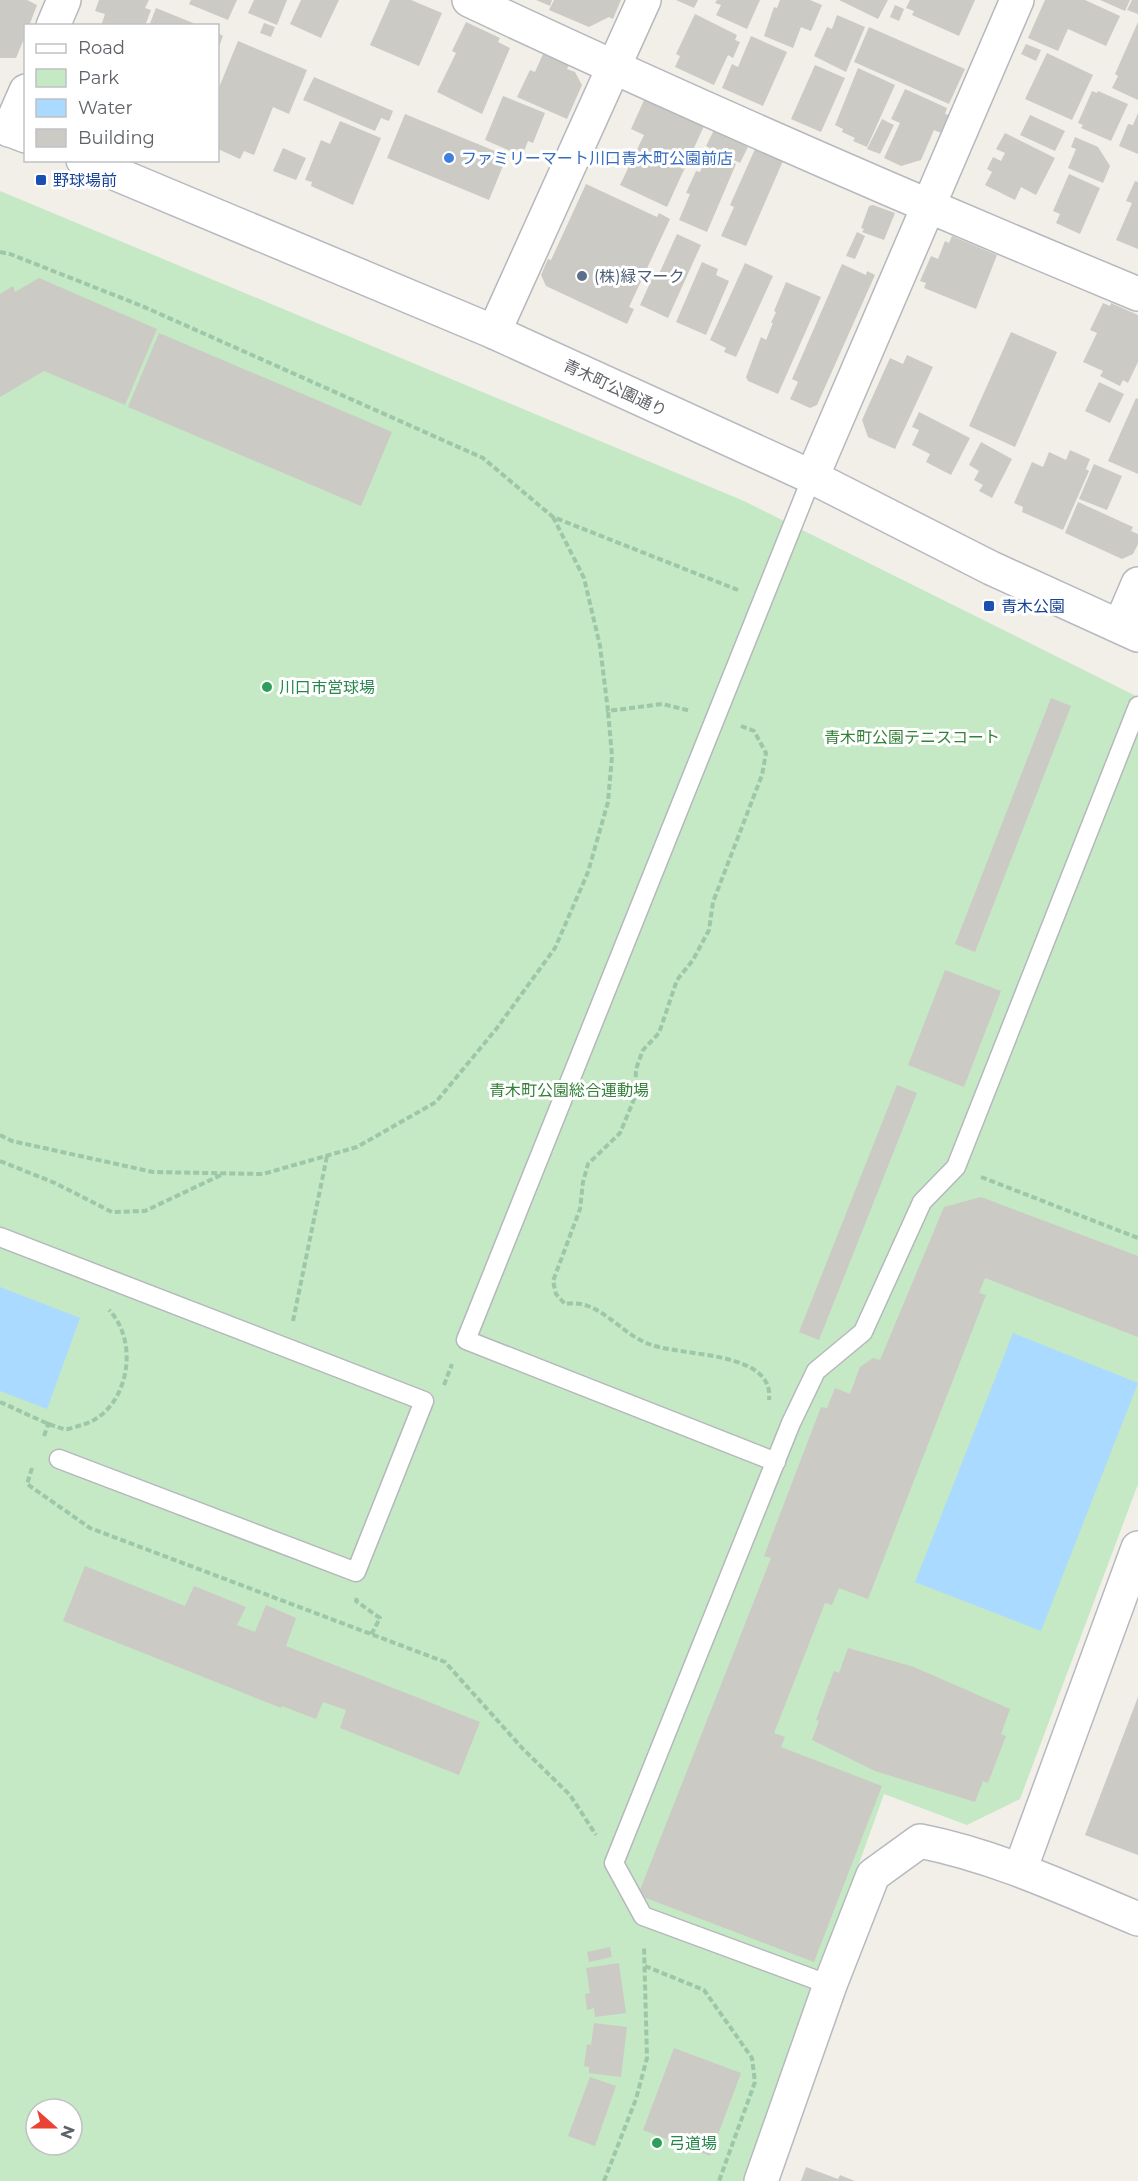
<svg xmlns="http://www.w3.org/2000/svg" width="1138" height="2181" viewBox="0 0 1138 2181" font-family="Montserrat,'Noto Sans JP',sans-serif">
<rect width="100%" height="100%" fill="#f1efe8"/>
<path fill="#c5e8c5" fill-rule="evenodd" d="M0 191 744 501 1138 697V1484L1020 1799 967 1825 884 1794 745 2181H0ZM36 2109H72V2145H36Z"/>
<path fill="#aadaff" d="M0 1287 80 1318 47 1409 0 1391Z
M1013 1333 1138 1383 1041 1631 915 1582Z"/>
<path fill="#cccac5" d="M0 0H27L37 5 29 26H26V34L16 58H0Z
M99 0H149L145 8 151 10 145 26H101L105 14 95 11Z
M191 0H237L228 20 189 4Z
M254 0H287L277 25 248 13Z
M301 0H339L321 38 290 24Z
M390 0H411L442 13 419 66 370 45Z
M536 0H552L550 6Z
M554 0H621L613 19 609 17 589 27 549 10Z
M676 0H698L694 8Z
M717 0H760L747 29 716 15 721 5 715 3Z
M780 0H810L822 5 811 31 801 27 793 48 764 36 774 7 777 8Z
M839 0H888L878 19Z
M910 0H975L959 36 912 15 914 11 906 8Z
M1045 0H1085L1120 16 1106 46 1068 29 1058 51 1028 38Z
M1100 0H1130L1125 11Z
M1132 0H1138V14L1127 10Z
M895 5 904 9 899 21 890 17Z
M156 8 198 25V26H149Z
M695 14 737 35 735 40 740 42 733 58 728 55 714 85 675 67 680 56 676 54Z
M837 15 865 27 846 72 814 56 827 27 832 29Z
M466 22 500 38 498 42 510 48 482 114 437 92 456 53 452 51Z
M1138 22V100L1112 88 1118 76 1115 74Z
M264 23 275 27 271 37 260 33Z
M869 27 965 69 949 104 854 62Z
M218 33 223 36 218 49Z
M751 36 787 52 763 106 722 88 732 64 738 67Z
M238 41 307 70 289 114 273 107 254 155 244 151 240 159 218 149V90Z
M1026 44 1041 50 1036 61 1021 54Z
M1047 53 1093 75 1072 120 1025 99Z
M543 54 569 65 567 69 575 72 582 85 567 119 517 97 530 70 535 72Z
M815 65 845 78 821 132 791 119Z
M858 68 895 85 867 147 853 141 855 138 842 132 843 129 835 125Z
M314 77 393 111 389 121 381 118 375 131 303 100Z
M905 89 947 108 945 114 949 115 941 133 934 130 921 160 901 166 884 158 900 123 891 119Z
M1092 91 1097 93 1098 91 1128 104 1111 141 1081 128 1083 125 1078 123Z
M503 96 545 113 533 143 528 141 522 156 485 140Z
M645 98 704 126 667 207 620 185 644 135 631 129Z
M1138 113V154L1119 146 1128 124 1133 125Z
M405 114 507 156 489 200 387 158Z
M1030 115 1065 131 1055 151 1020 135Z
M882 119 894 125 880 154 867 149Z
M340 121 381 138 353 205 311 186 312 182 305 180 321 140 330 144Z
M714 130 748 147 740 163 706 146Z
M1005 133 1055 158 1036 195 1021 187 1015 200 985 185 992 172 987 169 993 157 1001 161 1005 153 996 149Z
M1075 137 1098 147 1110 166 1103 183 1068 168 1076 149 1071 147Z
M283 148 306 158 296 180 273 171Z
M755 149 783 161 746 246 721 236 734 207 730 205Z
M709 152 736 164 707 232 679 220 690 194 686 193 696 171 700 172Z
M1069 174 1100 188 1080 234 1056 223 1060 214 1053 211Z
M1135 181 1138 182V249L1116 240 1132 203 1126 201Z
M586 184 657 217 659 213 670 219 629 307 634 309 627 324 546 286 541 275 548 259 551 260Z
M873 205 895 213 884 240 862 232 864 229 861 228 869 206Z
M857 232 865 236 855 259 846 256Z
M677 234 701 245 668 318 640 305 655 272 659 274Z
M952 236 997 255 976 309 924 288 926 283 920 281 931 256 938 259 945 241 949 243Z
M702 262 718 269 716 275 729 281 706 335 676 322Z
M745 263 773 276 736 357 724 352 726 348 710 340Z
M842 264 866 275 867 271 875 275 817 405 810 408 790 399 798 382 792 379Z
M39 278 157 329 125 405 44 371 0 397V294L13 286 15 292Z
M786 282 821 297 778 394 748 381 746 377 761 337 766 340 773 323H771L776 312 774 311Z
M1103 303 1110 306 1111 303 1138 315V362L1128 383 1123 380 1120 386 1100 376 1103 371 1083 362 1097 333 1090 330Z
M1011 332 1057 352 1015 447 969 426Z
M159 333 392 432 361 506 128 407Z
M907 355 933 367 895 449 868 437 862 420 890 358 903 364Z
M1099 382 1124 394 1110 423 1085 411Z
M1136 398 1138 399V474L1108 461Z
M919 412 970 438 951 475 926 462 930 454 912 445 919 430 912 427Z
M981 442 1012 459 992 498 979 491 983 485 974 480 979 471 969 465Z
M1070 450 1090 459 1086 469 1089 471 1063 530 1022 512 1023 507 1014 503 1032 462 1043 467 1049 452 1066 460Z
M1094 464 1122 476 1107 510 1079 499Z
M1078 502 1133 527 1131 531 1138 534V544L1133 554 1122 559 1065 533Z
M1051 698 1071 706 975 952 955 944Z
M945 970 1001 991 964 1087 908 1065Z
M897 1085 917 1093 819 1340 799 1332Z
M981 1197 1138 1256V1337L985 1278 979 1293 986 1295 868 1599 839 1588 832 1605 825 1603 774 1733 785 1737 781 1747 882 1786 814 1962 638 1895 771 1558 764 1556 821 1407 827 1408 835 1388 850 1394 860 1367 873 1358 880 1360 944 1207Z
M85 1566 185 1606 194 1586 246 1607 237 1625 255 1632 266 1605 296 1618 286 1646 480 1722 459 1775 340 1728 346 1710 323 1702 316 1719 282 1706 281 1708 63 1621Z
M848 1648 914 1667 1010 1709 1001 1734 1006 1736 988 1783 983 1781 975 1802 875 1771 812 1740 819 1721 816 1720 834 1671 839 1673Z
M1138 1697V1855L1085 1835Z
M610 1947 612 1957 589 1962 587 1952Z
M619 1963 626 2013 595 2017 594 2008 587 2010 585 1994 590 1993 586 1968Z
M594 2023 627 2027 621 2077 589 2073V2067L584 2066 587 2044 591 2045Z
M674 2048 741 2073 710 2156 643 2130Z
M590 2077 616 2086 595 2146 568 2136Z
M806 2167 838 2179 840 2175 855 2181H801Z"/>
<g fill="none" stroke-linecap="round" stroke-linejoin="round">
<defs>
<path id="lane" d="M0 1237 424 1401 356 1572 59 1459
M776 1462 466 1340 812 477
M830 1985 643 1916 614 1863 791 1423 816 1371 863 1332 922 1202 956 1167 1138 706"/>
<path id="street" d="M469 0C690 104 913 201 1138 294
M53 26 64 0
M9 130 26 91
M494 332 644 0
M812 477 1017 0
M1120 626 1138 584"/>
<path id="secondary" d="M0 126 26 136
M83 160 494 332 812 477 991 568 1138 635
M1020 1870 1138 1548
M761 2181 830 1985 873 1875 920 1841C996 1856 1066 1889 1138 1919"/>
</defs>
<use href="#lane" stroke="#b5b8bc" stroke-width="21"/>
<use href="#street" stroke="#b5b8bc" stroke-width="36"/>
<use href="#secondary" stroke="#b6babf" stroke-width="36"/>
<path stroke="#9cc7a9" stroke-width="4" stroke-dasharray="6 3" stroke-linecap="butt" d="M0 252 10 254 142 306 483 458 553 517 738 590
M553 517 584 578 600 646 608 711 662 704 691 711
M741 726 754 731 766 753 762 775 713 902 709 930 693 960 677 980 659 1033 643 1050 636 1069 635 1097 620 1133 588 1164 583 1182 580 1209 553 1281 556 1294 565 1304C599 1298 619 1333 649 1344 681 1357 775 1350 769 1400
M0 1135 12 1141 153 1172 263 1174 357 1147 436 1102 497 1028 555 948 588 872 608 802 612 756 608 711
M0 1161 55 1183 112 1212 145 1211 223 1174
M981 1177 1138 1238
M293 1321 327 1156
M444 1385 452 1364
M0 1402C17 1409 47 1425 64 1429 69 1430 77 1426 82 1425 128 1412 141 1343 109 1310
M44 1436 49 1422
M32 1468 27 1484 90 1528 445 1662 523 1749 570 1795 596 1835
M357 1598 356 1601 380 1618 371 1635
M645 1966 704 1990 752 2058 755 2082 719 2181
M604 2181 636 2099 647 2058 644 1946"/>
<use href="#lane" stroke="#fff" stroke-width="18"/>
<use href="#street" stroke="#fff" stroke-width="33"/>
<use href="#secondary" stroke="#fff" stroke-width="33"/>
</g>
<circle fill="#3f7fe0" stroke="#fff" stroke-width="2" cx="449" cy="158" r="6"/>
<g fill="#1a4fb4" stroke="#fff" stroke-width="2">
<rect x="35" y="174" width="12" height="12" rx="3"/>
<rect x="983" y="600" width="12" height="12" rx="3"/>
</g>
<circle fill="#5c6f8a" stroke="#fff" stroke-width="2" cx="582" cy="276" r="6"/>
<g fill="#2e9e5b" stroke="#fff" stroke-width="2">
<circle cx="267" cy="687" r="6"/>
<circle cx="657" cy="2143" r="6"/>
</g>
<g text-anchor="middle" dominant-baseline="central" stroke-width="6" stroke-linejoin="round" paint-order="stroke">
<g font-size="16" fill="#366cbe" stroke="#fff" text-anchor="start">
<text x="461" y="158">ファミリーマート川口青木町公園前店</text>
</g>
<g font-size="16" fill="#164399" stroke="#fff" text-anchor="start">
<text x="53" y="180">野球場前</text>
<text x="1001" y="606">青木公園</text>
</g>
<g font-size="16" fill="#4e5e75" stroke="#fff" text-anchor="start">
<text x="594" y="276">(株)緑マーク</text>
</g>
<g font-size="16" fill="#5f6368" stroke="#fff">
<text transform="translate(615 388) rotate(25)">青木町公園通り</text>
</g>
<g font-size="16" fill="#27864d" stroke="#fff" text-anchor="start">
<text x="279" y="687">川口市営球場</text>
<text x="669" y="2143">弓道場</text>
</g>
<g font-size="16" fill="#348238" stroke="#fff">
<text x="912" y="737">青木町公園テニスコート</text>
<text x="569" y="1090">青木町公園総合運動場</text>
</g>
</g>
<rect x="24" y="24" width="195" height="138" fill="#ffffff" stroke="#bfc1c3" stroke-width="1.5"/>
<rect x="36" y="44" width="30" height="9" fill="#ffffff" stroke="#bfc1c3" stroke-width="1.5"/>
<text x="78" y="54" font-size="18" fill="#5f6368">Road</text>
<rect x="36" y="69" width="30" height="18" fill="#c5e8c5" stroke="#bfc1c3" stroke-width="1.5"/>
<text x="78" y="84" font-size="18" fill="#5f6368">Park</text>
<rect x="36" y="99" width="30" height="18" fill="#aadaff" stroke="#bfc1c3" stroke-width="1.5"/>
<text x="78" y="114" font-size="18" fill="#5f6368">Water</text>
<rect x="36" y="129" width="30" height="18" fill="#cccac5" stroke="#bfc1c3" stroke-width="1.5"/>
<text x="78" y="144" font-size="18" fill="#5f6368">Building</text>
<g transform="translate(54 2127) rotate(111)"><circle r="28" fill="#ffffff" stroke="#bfc1c3" stroke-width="1.5"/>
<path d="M0-4.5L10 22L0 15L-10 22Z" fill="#ea4335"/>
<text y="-9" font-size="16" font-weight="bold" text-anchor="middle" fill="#5f6368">N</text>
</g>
</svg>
